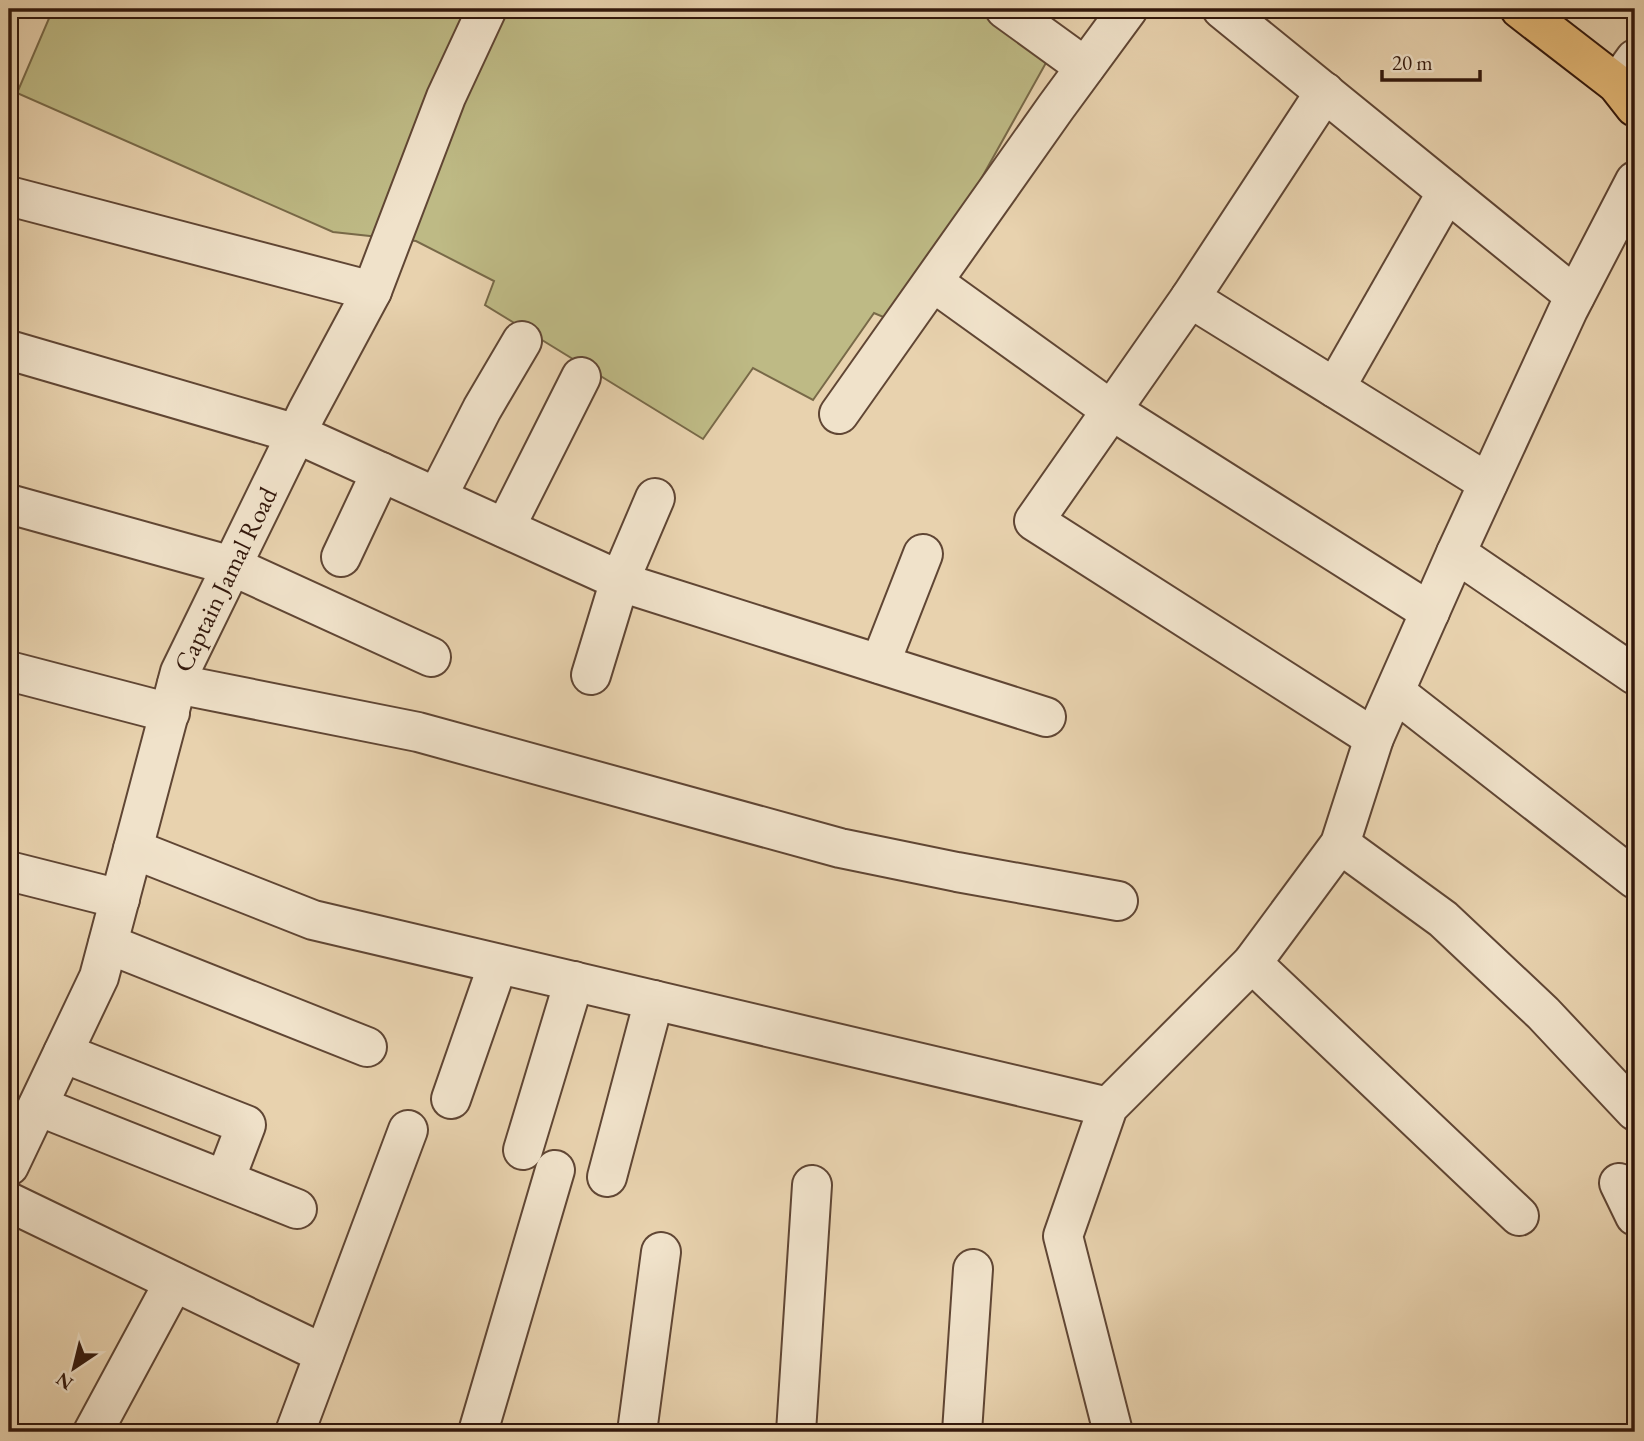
<svg xmlns="http://www.w3.org/2000/svg" width="1644" height="1441" viewBox="0 0 1644 1441" font-family="'EB Garamond',serif">
<rect width="100%" height="100%" fill="#e8d2ae"/>
<filter id="stains"><feTurbulence type="fractalNoise" baseFrequency=".00286" numOctaves="4"/><feColorMatrix values="0 0 0 0 .2 0 0 0 0 .09 0 0 0 0 .02 0 0 0 .5 -.17"/></filter>
<radialGradient id="worn" r=".72"><stop offset=".6" stop-color="#630" stop-opacity="0"/><stop offset="1" stop-color="#630" stop-opacity=".3"/></radialGradient>
<path fill="#beba85" stroke="#786948" stroke-width="2" d="M53 9H974L1047 61 900 324 874 313 813 400 753 368 703 439 485 305 494 281 416 241 333 232 17 93Z"/>
<g fill="none" stroke-linecap="round" stroke-linejoin="round">
<defs>
<g id="minor">
<path d="M1005 9 1085 67"/>
<path d="M1222 9 1575 296"/>
<path d="M1617 84 1635 59"/>
<path d="M1325 92 1190 298 1488 483"/>
<path d="M9 196 372 291"/>
<path d="M933 282 1111 410 1430 612"/>
<path d="M1190 298 1034 521 1374 738"/>
<path d="M9 350 297 434 630 585 1046 717"/>
<path d="M1335 388 1447 192"/>
<path d="M839 414 1056 107 1128 9"/>
<path d="M437 497 482 409 522 341"/>
<path d="M9 504 232 566 431 657"/>
<path d="M505 528 581 377"/>
<path d="M1456 553 1635 675"/>
<path d="M341 557 381 472"/>
<path d="M880 664 923 554"/>
<path d="M9 671 170 713"/>
<path d="M591 675 620 580 655 498"/>
<path d="M177 684 418 732 840 848 957 872 1118 901"/>
<path d="M1395 692 1635 879"/>
<path d="M1340 844 1443 919 1543 1013 1635 1111"/>
<path d="M133 849 313 920 1108 1107"/>
<path d="M9 871 120 899"/>
<path d="M108 944 367 1047"/>
<path d="M1252 963 1519 1216"/>
<path d="M63 1053 246 1125 225 1180"/>
<path d="M451 1099 498 964"/>
<path d="M38 1106 297 1209"/>
<path d="M523 1150 574 981"/>
<path id="s1" d="M9 1166 99 977 180 672 307 412 372 291 446 97 487 9"/>
<path d="M607 1177 654 1000"/>
<path d="M1619 1183 1635 1216"/>
<path d="M9 1202 324 1354"/>
<path d="M93 1432 174 1282"/>
<path d="M295 1432 408 1130"/>
<path d="M478 1432 555 1170"/>
<path d="M637 1432 661 1252"/>
<path d="M796 1432 812 1185"/>
<path d="M962 1432 973 1269"/>
<path d="M1113 1432 1063 1236 1108 1107 1252 963 1340 844 1374 738 1456 553 1568 310 1635 181"/>
</g>
<path id="major" d="M1520 9 1617 84 1635 107"/>
</defs>
<use href="#minor" stroke="#604634" stroke-width="42"/>
<use href="#major" stroke="#33180c" stroke-width="42"/>
<use href="#minor" stroke="#f0e2ca" stroke-width="38"/>
<use href="#major" stroke="#e4b977" stroke-width="38"/>
</g>
<g text-anchor="middle" dominant-baseline="central" stroke-width="7" stroke-linejoin="round" paint-order="stroke">
<g font-size="26" fill="#33180c" stroke="#f0e2ca">
<text stroke="none"><textPath href="#s1" startOffset="628">Captain Jamal Road</textPath></text>
</g>
</g>
<rect width="1644" height="1441" fill="none" stroke="#e8d2ae" stroke-width="35"/>
<rect x="10" y="10" width="1623" height="1420" fill="none" stroke="#33180c" stroke-width="3.5"/>
<rect x="18" y="18" width="1609" height="1406" fill="none" stroke="#33180c" stroke-width="2"/>
<g transform="translate(74 1368) rotate(215)" stroke="#f0e2ca" stroke-width="5" paint-order="stroke">
<path d="M0-5L12 26L0 18L-12 26Z" fill="#33180c"/>
<text y="-10" font-size="19" font-weight="bold" text-anchor="middle" fill="#33180c">N</text>
</g>
<path d="M1382 70v10h98v-10" fill="none" stroke="#33180c" stroke-width="3.5"/>
<text x="1392" y="70" font-size="21" fill="#33180c" stroke="#f0e2ca" stroke-width="5" paint-order="stroke">20 m</text>
<rect width="100%" height="100%" filter="url(#stains)"/>
<rect width="100%" height="100%" fill="url(#worn)"/>
</svg>
